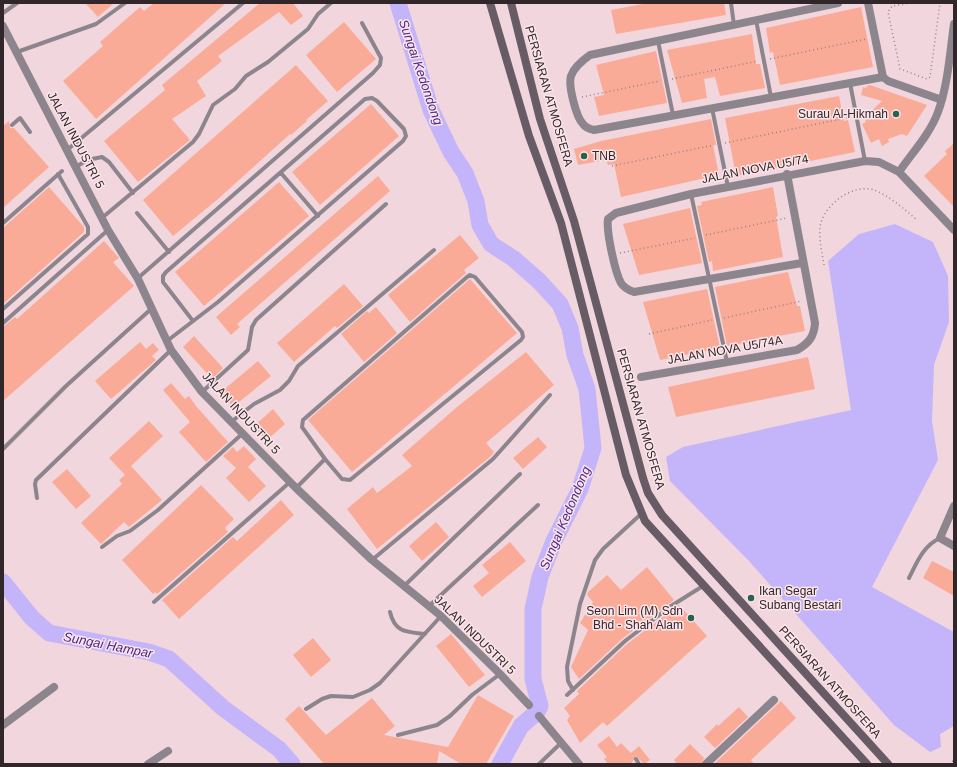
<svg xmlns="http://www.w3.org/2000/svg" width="957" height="767" viewBox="0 0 957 767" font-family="Arial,sans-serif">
<rect width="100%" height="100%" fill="#f2d6dd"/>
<path fill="#c4b5fa" d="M895 224 933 242 948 276 949 322 934 365 932 421 938 460 872 587 954 632V726L940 734 941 747 930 752 894 725 749 561 670 481 666 457 683 447 851 410 828 261 859 234Z"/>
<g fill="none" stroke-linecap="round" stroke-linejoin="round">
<path stroke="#c4b5fa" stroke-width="17" d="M398 3 431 110 451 152 465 173 476 201 480 225 491 244 514 259 539 281 560 304 570 328 575 355 587 389 593 448 580 489 554 541 540 577 533 609V679L540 706 537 712 521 726 500 764
M3 582 32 618 49 633 149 652 169 659 223 708 279 749 292 764"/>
</g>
<path fill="#faab97" d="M85 3H114L98 17Z
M154 3H226L96 119 63 81 103 46 100 42 140 7 144 11Z
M260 3H293L303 16 291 25 279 12 218 56 222 61 197 81 206 96 172 119 190 140 138 182 104 141 165 90 162 85Z
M648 3H724L726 15 616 34 611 10Z
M861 7 873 67 780 85 773 52 770 53 766 28Z
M344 22 376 59 337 92 306 55Z
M752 34 756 64H760L765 88 720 96 715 77 704 79 707 98 682 103 667 50Z
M656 51 667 103 599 116 594 97 604 95 596 65Z
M296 65 328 101 306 120 307 121 291 135 290 134 218 199 173 236 143 200Z
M870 85 927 105 907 136 902 134 888 139 889 142 882 146 879 139 871 143 862 124 866 122 864 118 882 101 861 95 863 87 866 88 867 86Z
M839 96 844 121 848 120 855 152 736 176 725 118Z
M371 104 399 136 320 205 292 172Z
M711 119 716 145H713L719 175 621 197 614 164 608 165 606 160 578 165 574 149 601 141Z
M9 121 10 128H14L49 167 3 208V126Z
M954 143V207L924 176 947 154 945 151Z
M378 176 390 191 237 324 240 327 231 335 216 317Z
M279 182 309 216 204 306 175 272Z
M49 187 84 227V232L3 304V228Z
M773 187 778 216 776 217 783 257 713 271 712 261 709 262 697 206 702 205 701 202Z
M690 208 702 263 639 275 623 224Z
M460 235 479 258 464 270 466 273 410 322 388 295Z
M104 241 119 258 113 262 134 286 3 401V327L15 317 17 319Z
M788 272 797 306H800L805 331 727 346 715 287Z
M470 279 517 333 352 472 308 420Z
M344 284 363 306 337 328 335 326 294 362 277 343Z
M707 289 720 348 660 360 643 302Z
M376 307 397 333 364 362 341 334 367 311 369 313Z
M194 336 223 368 212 379 183 347Z
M140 342 146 349 153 343 159 350 152 356 156 360 111 399 95 381Z
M526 352 554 385 486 443 494 452 491 456 377 549 347 509 373 487 377 493 412 466 402 455 457 407Z
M808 357 815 389 676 417 668 387Z
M258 361 271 376 233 407 221 392Z
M171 383 185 399 189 396 196 406 228 442 206 462 179 432 190 422 163 390Z
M273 409 285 424 266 441 254 426Z
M149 421 163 436 131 466 162 500 129 527 124 522 101 544 81 523 122 484 119 480 125 475 109 458Z
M538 437 547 447 523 469 513 458Z
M244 446 256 459 248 467 266 486 249 502 226 478 236 468 223 456 233 447 237 452Z
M67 469 91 496 76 509 52 482Z
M201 485 234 519 225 528 228 532 157 594 155 592 153 594 122 560Z
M281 500 294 515 179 619 162 600 233 537 237 541Z
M436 522 449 537 422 561 409 546Z
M510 542 526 561 482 597 473 586 489 573 482 565Z
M932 561 954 572V596L923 578Z
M647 567 674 600 623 638 579 679 571 667 588 630 580 623 593 602 587 595 588 592 607 575 621 590Z
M679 605 707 636 607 726 603 722 580 743 567 720 570 716 564 708 579 694 577 691 627 644Z
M451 634 485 675 469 687 436 646Z
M313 638 331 660 311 677 293 655Z
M478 695 514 716 486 764H461L439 751 437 764H324L285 719 299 706 326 735 372 698 395 726 384 735 448 747Z
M781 701 796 718 751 760 754 764H714Z
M739 707 748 717 715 748 704 737 717 724 718 726Z
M609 736 617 747 621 743 631 753 639 746 650 760 644 764 636 756 631 764H608L604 759 607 757 597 745Z
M690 744 704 758 701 764H677L674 760Z"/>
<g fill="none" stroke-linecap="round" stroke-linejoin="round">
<path stroke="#958287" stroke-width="1.5" stroke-dasharray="1 3" stroke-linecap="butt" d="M911 3 892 6 888 12 900 69 927 79 930 77 940 3
M770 59 866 39
M672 79 758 61
M582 97 660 81
M725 143 851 117
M612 166 714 145
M706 235 787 218
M620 253 695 238
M824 265C822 253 819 240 820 228 822 206 852 183 874 190 890 196 904 209 917 220
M724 318 802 301
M649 334 712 320
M949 764 954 760"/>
<path stroke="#8d858d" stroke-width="4" d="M731 3 734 25
M3 13 17 3
M756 20 771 97
M658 41 673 115
M17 52 96 24 125 3
M850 83 865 161
M712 108 728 187
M12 125 20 118 30 132
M67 150 243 3
M76 167 87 160 102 157 109 162 133 193
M281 173 318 216
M691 194 727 362
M137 213 169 252
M103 217 193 142 199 134 213 105 235 89 246 76 268 62 308 29 318 14 331 3
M3 223 62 171
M138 278 373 73 380 65 381 58 362 23
M3 309 88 234V227L58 174
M3 323 108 230
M167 341 218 302 403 141 406 136 404 129 377 101 372 98 365 99 166 272 163 276V282L193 321
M202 392 248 350 252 327 256 320 386 204
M231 422 254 404 280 390 289 381 298 366 434 250
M3 449 66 386 151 309
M296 488 325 459 302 427 303 420 467 277 470 275 475 277 522 332 523 337 521 340 350 480 342 479 325 459
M37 498 35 484 36 480 171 350
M102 547 117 536 130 531 158 510 242 434
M372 560 493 459 550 395
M909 578C917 562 923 546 940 538
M403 587 520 474
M154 602 290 482
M429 606 538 505
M390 612C395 633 407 632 425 634
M573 690 568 681 567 667 580 604 595 560 603 549 641 514
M567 695 625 641 671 606 703 586
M306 709 322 699 331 696 353 697 370 690 380 683 441 616
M398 735 437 725 450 716 472 695 500 674
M636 759 639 764
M539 764 561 743"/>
<path stroke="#8d858d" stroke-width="8" d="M838 3 590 55C583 60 574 67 571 76 568 85 576 117 583 124 586 128 589 129 594 130L883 77
M868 3 883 77 888 81 942 100
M3 26 108 230 138 279 171 350 202 392 296 488 372 560 441 616 500 674 529 705
M899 172C912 153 930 134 938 112 948 85 950 52 954 24
M802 263 634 292C628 290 624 288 621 283 615 272 606 231 608 219L616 213 691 194 865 161 879 162 899 172 954 230
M641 377 797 350C809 343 814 337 815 323L787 174
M954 506 940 538 954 546
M539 716 579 764
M3 725 54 687
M148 764 168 751
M706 764 774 700"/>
<path stroke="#675b66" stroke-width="8" d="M490 3 529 136 561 223 626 475 645 521 867 764
M511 3 540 119 574 221 643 478 648 493 662 515 888 764"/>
</g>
<g fill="#26634e" stroke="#fbe5ea" stroke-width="1.5">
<circle cx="896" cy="114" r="4"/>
<circle cx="584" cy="156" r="4"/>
<circle cx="751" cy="598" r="4"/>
<circle cx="691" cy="618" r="4"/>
</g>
<g text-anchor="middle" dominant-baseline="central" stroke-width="3" stroke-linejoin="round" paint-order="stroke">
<g font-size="12" fill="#31272a" stroke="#fbe5ea">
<text transform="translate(549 96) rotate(74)">PERSIARAN ATMOSFERA</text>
<text transform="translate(76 140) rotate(62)">JALAN INDUSTRI 5</text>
<text transform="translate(755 169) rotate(-11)">JALAN NOVA U5/74</text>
<text transform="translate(725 350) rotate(-10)">JALAN NOVA U5/74A</text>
<text transform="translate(241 413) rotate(47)">JALAN INDUSTRI 5</text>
<text transform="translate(641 419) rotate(74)">PERSIARAN ATMOSFERA</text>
<text transform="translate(475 635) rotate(44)">JALAN INDUSTRI 5</text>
<text transform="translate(830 682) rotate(48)">PERSIARAN ATMOSFERA</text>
</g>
<g font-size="12" fill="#31272a" stroke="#fbe5ea" text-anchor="end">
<text x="888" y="114">Surau Al-Hikmah</text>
<text x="592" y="156" text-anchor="start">TNB</text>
<text x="759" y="591" text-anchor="start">Ikan Segar<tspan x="759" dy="14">Subang Bestari</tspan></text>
<text x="683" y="611">Seon Lim (M) Sdn<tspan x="683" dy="14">Bhd - Shah Alam</tspan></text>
</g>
<g font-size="13" font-style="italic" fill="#4b2889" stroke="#fbe5ea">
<text transform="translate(421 72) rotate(71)">Sungai Kedondong</text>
<text transform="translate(565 518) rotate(-67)">Sungai Kedondong</text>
<text transform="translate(108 645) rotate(11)">Sungai Hampar</text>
</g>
</g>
<rect width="957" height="767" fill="none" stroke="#31272a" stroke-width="8"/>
</svg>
